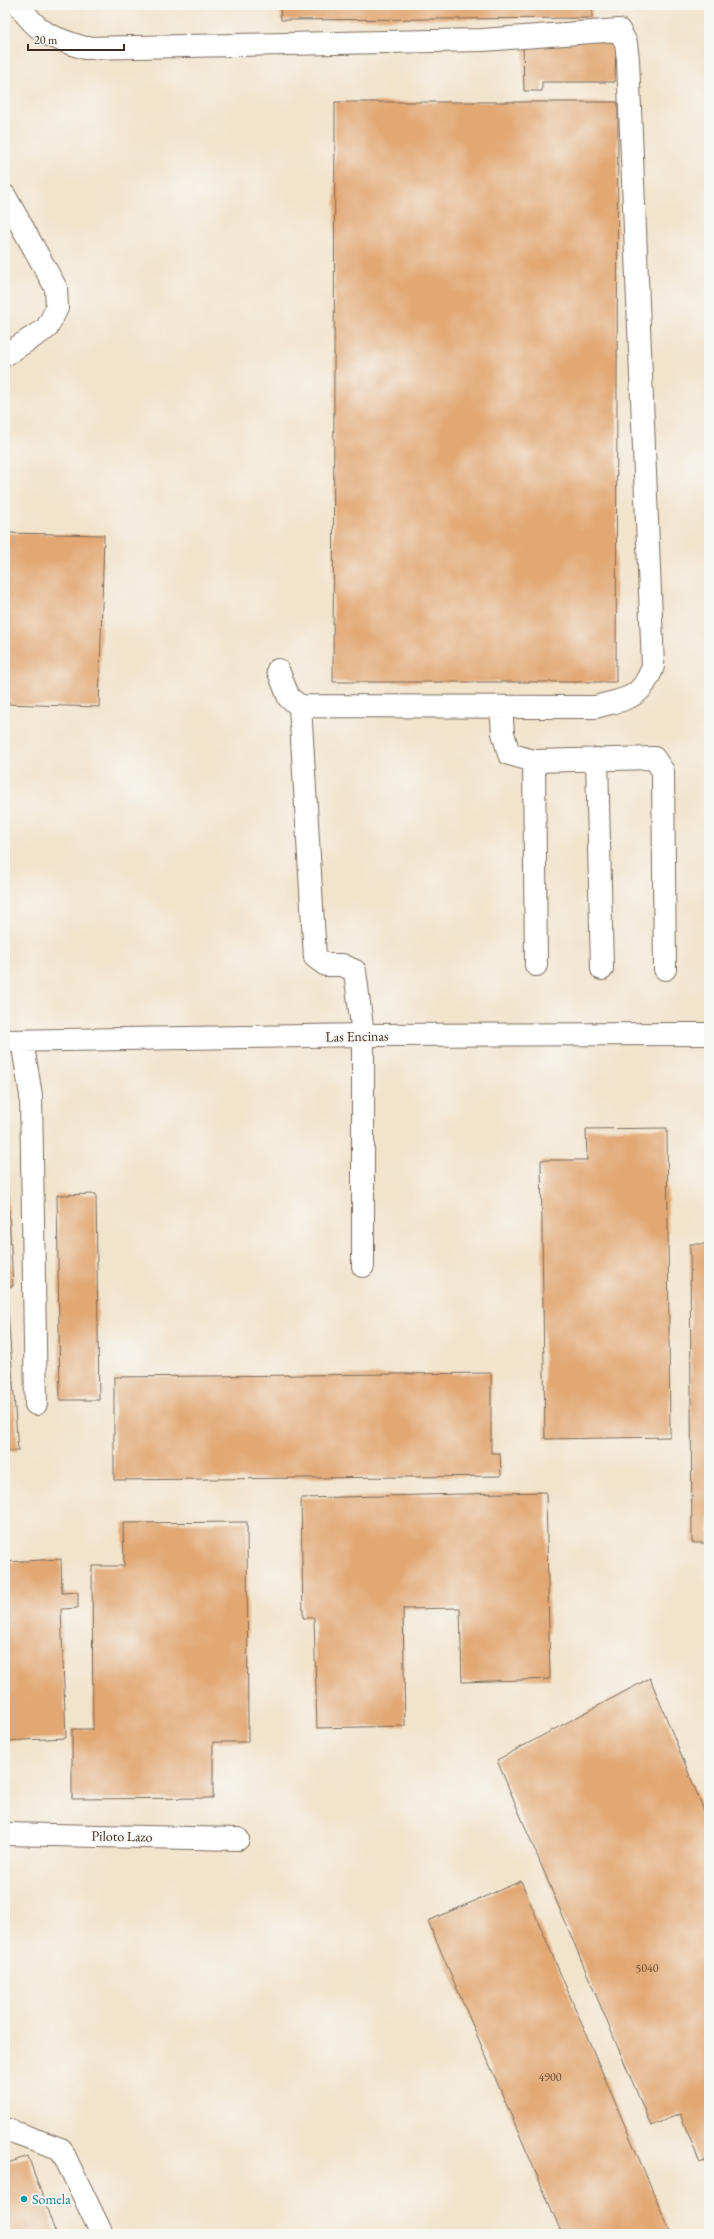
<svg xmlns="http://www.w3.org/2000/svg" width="714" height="2239" viewBox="0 0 714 2239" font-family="'EB Garamond',serif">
<rect width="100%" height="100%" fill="#f6f6f2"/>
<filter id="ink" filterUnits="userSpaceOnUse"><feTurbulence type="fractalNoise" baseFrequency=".025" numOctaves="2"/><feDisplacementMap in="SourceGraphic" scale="8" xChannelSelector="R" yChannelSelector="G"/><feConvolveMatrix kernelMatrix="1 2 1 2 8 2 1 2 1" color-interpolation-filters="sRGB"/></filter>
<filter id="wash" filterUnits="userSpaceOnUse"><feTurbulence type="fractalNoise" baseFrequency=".012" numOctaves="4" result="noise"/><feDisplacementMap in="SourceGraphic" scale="16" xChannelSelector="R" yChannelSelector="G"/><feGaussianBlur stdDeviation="0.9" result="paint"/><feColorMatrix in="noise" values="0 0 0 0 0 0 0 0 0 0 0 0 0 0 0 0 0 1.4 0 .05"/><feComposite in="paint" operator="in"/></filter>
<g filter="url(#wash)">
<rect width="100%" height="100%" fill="#f2e3cb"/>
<g id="blocks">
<path fill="#e2a773" d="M280 5H592V18L281 20Z
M616 41 615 82H542V91H524L523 42Z
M335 102H618L616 682H333Z
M5 533 104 535 99 707 5 704Z
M667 1128 670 1437 545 1439 541 1160H587L586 1129Z
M5 1140 13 1286 5 1287Z
M96 1194 99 1400H60L57 1195Z
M690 1244H709V1543H692Z
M7 1298 18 1451H5V1299Z
M491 1373V1453H500L501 1476 114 1480V1377Z
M546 1492 550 1679 462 1682 460 1608 403 1609 405 1726 317 1728 314 1618H303L301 1498Z
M247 1522 248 1742H213V1798L72 1799V1729H93L92 1566H124L123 1523Z
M61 1559 62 1593 78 1592V1608L61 1609 66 1738 5 1741V1562Z
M650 1678 709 1823V2159L700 2163 680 2114 651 2126 497 1760Z
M521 1881 671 2234H562L428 1921Z
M28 2156 56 2234H5V2164Z"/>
</g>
</g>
<g filter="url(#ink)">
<use href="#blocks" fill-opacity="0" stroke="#7b6b5b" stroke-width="1"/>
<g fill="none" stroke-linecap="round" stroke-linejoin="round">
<defs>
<path id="minor" d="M19 5C38 34 53 38 85 48L483 40 619 30 626 43 628 60 653 666C641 700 627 698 596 707L300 706 289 698 278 670
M5 196 56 288 57 308 47 328 5 355
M300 706 315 957 326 965H342L355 971 363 1035V1266
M501 707 503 733 509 754 534 761 654 758 663 771 665 969
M597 759 602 969
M534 761 536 965
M5 1041 363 1035 709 1034
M22 1041 31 1095 36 1404
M5 1834 238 1839
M5 2129 61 2149 102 2234"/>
</defs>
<use href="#minor" stroke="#7b6b5b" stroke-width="24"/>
<use href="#minor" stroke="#fff" stroke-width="22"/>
</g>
</g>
<circle fill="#0f9aa8" stroke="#f6f6f2" stroke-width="1.5" cx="24" cy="2199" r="4"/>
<g text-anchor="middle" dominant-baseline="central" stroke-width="4" stroke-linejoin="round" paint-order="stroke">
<g font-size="12" fill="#654933">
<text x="647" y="1968">5040</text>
<text x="550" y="2077">4900</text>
</g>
<g font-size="14" fill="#3b2a1e" stroke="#f6f6f2">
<text transform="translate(357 1036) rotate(-1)">Las Encinas</text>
<text transform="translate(122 1836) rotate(1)">Piloto Lazo</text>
</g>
<g font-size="14" fill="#0d838f" stroke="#f6f6f2" text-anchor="start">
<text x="32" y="2199">Somela</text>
</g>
</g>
<rect width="714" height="2239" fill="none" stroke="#f6f6f2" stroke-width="20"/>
<path d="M28 44v6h96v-6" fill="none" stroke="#3b2a1e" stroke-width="2"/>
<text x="34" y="44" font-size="12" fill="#3b2a1e" stroke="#f6f6f2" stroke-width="3" paint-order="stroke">20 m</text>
</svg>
